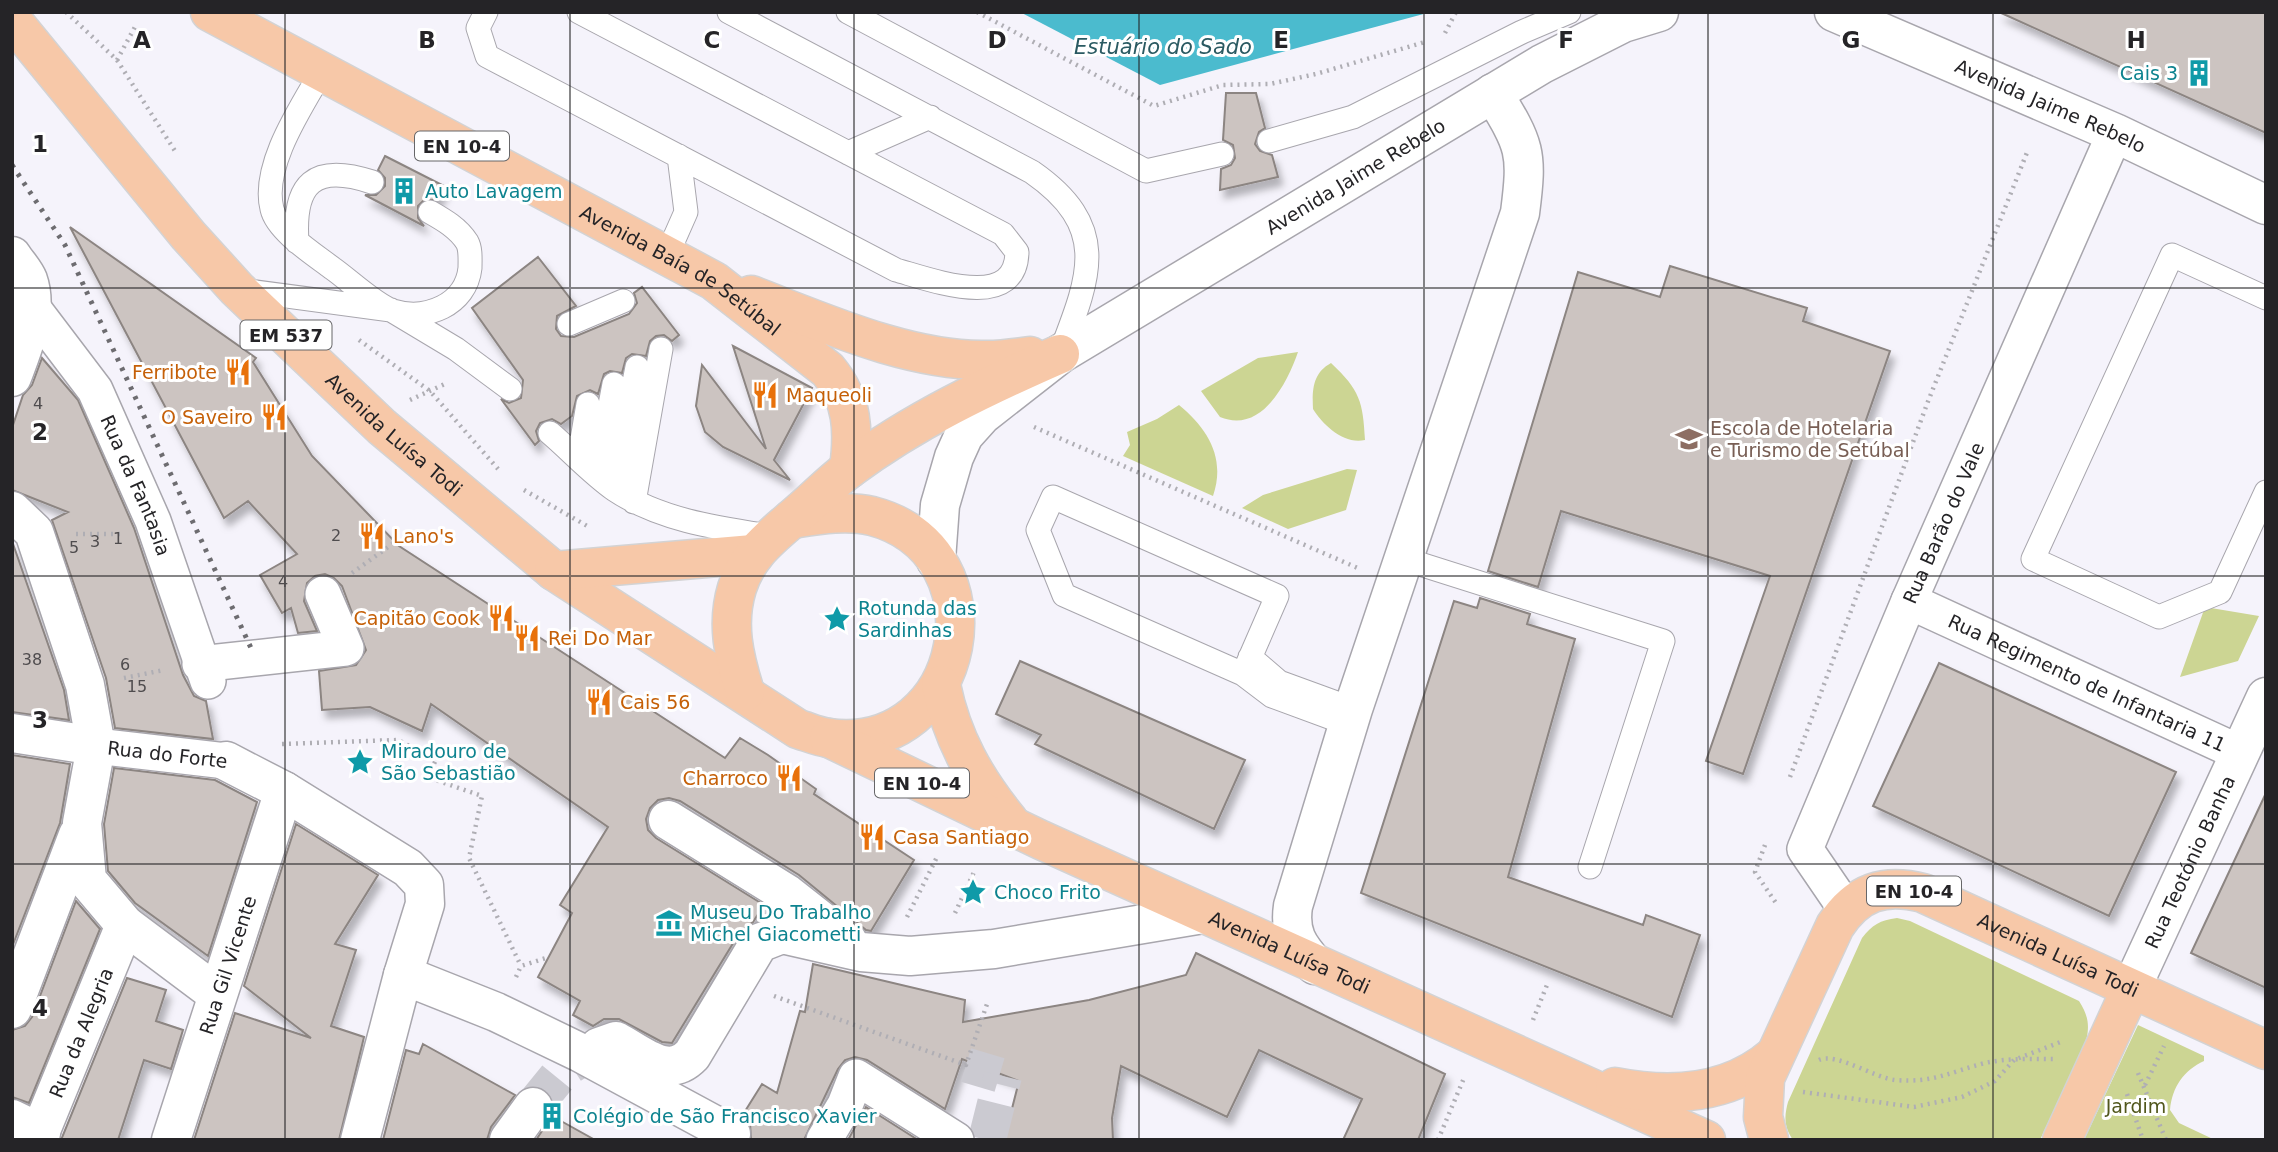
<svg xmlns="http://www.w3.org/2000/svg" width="2278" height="1152" viewBox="0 0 2278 1152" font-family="'DejaVu Sans',sans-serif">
<defs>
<filter id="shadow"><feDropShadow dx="4.5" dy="8" stdDeviation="3.5" flood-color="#0004"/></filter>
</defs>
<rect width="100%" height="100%" fill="#f5f3fb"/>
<path fill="#ccd593" d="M1298 352C1287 384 1261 434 1220 417L1201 391 1258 358Z
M1331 363C1360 390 1363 402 1365 440 1344 445 1323 425 1313 409 1312 389 1313 373 1331 363Z
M1179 405C1208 429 1226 458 1213 496L1123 456 1130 445 1127 432 1157 419Z
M1347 469 1357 470 1346 510 1288 529 1242 508 1263 495Z
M2205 607 2259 616 2238 661 2180 677Z
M1897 918 1910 921 2079 1001C2088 1015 2090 1025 2086 1041L2040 1140H1793C1784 1127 1784 1117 1788 1102L1862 938C1872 925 1880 920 1897 918Z
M2138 1025 2204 1056V1061C2184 1070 2172 1087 2170 1110L2179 1123 2215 1140H2084Z"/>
<path fill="#4bbbce" d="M1020 12H1431L1160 85Z"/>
<path fill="#ccc4c1" stroke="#8c8582" stroke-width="2" filter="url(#shadow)" d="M1999 12H2266V133Z
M1226 93H1256L1265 128 1259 132 1255 144 1260 151 1272 155 1278 177 1220 190 1221 169 1231 165 1235 158 1233 145 1223 140Z
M385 156 444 186 437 200H424L418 206V218L424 226 365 195H376L385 186V178L378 170Z
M70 227 256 358 253 362 312 456 399 546 725 758 740 738 768 755 816 789 814 794 914 860 871 931 866 930 799 875 680 801 669 798 658 800 650 808 646 819 648 830 656 838 764 905 753 922 740 932 672 1043 662 1042 619 1019H604L593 1026 573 1015 580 1001 538 977 572 913 560 905 608 827 431 704 422 731 370 707 322 710 319 671 356 665 366 650 342 586 334 578 325 574 315 576 307 583 304 601 317 631 298 633 291 608 282 613 260 575 297 554 248 501 224 518Z
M538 257 576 306 557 316 556 329 561 336 574 337 629 314 637 303 634 293 642 287 679 335 672 341 664 335 656 336 650 341 646 356 632 354 626 358 622 373 610 371 604 374 598 394 590 390 577 396 572 416 561 424 552 419 540 423 536 431 539 441 535 445 501 399 509 403 521 398 523 380 472 308Z
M1670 266 1807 308 1803 321 1890 351 1743 774 1706 761 1770 576 1561 511 1538 587 1488 571 1578 272 1660 297Z
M733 346 812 388 774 460 790 480 723 447 705 432 696 406 702 365 766 449Z
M42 358 78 400 134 528 183 675 194 696 206 701 213 739 115 728 106 678 52 520 68 512 12 490V428L23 395 32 385Z
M12 541 64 690 69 720 12 712Z
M1480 598 1530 614 1527 624 1575 639 1508 877 1643 925 1646 915 1700 935 1672 1017 1361 893 1454 601 1477 608Z
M1020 661 1245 760 1214 829 1035 744 1041 735 996 714Z
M1939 663 2176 772 2109 916 1873 806Z
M12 755 70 764 60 823 12 947Z
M114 768 215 780 257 802 208 956 135 903 108 871 104 824Z
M2266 793V988L2191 953Z
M296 824 378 875 335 944 356 950 331 1026 364 1037 339 1140H194L235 1013 311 1038 244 986Z
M76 901 100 929 29 1103 12 1097V1030L25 1026 32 1017Z
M1196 953 1445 1074 1418 1140H1343L1362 1099 1259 1050 1227 1117 1121 1066 1112 1118 1113 1140H1004L1019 1081 962 1059 945 1109 867 1060 855 1057 845 1060 838 1069 804 1140H751L750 1123 742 1116 762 1084 777 1093 800 1011 805 1012 813 964 965 1000 963 1022 1089 1000 1186 975Z
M127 978 166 990 156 1021 183 1030 171 1069 144 1060 118 1140H61Z
M423 1044 515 1095 491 1127 487 1140H383L406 1050 419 1054Z
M866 1107 918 1140H848Z
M552 1116 595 1140H536Z"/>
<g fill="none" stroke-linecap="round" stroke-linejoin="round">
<path stroke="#cbcad1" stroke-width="35" stroke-dasharray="35 18" stroke-linecap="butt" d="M966 1065 1003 1076"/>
<path stroke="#cbcad1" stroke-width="38" stroke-dasharray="38 19" stroke-linecap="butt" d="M533 1107 564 1069 599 1047
M987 1140 1003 1076"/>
<defs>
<path id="service" d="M486 12 478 28 487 56 896 270C932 280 1016 312 1017 252L1003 234 579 12
M729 12 1032 172C1111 227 1090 276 1060 354
M848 12 1146 171 1222 154
M322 71C302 106 261 166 272 209 277 231 315 255 332 268 348 279 375 305 393 311 426 321 466 305 470 268 470 260 471 249 467 242 458 228 444 220 430 212
M1269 141 1353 117 1522 32 1569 12
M848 153 930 117
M297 242C293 183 314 163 372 182
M667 255 686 212 679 156
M241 290 391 310 456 349 510 389
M2266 298 2172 255 2033 559 2159 617 2220 592 2266 492
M569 324 623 301
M550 433C571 451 592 474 615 490 660 520 717 528 769 536
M579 457 588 404
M597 474 614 384
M613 488 637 367
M634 502 661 349
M1404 559 1663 641 1590 867
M1250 657 1279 682 1353 709
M1243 674 1277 596 1053 497 1038 530 1064 595 1243 674 1272 696 1348 724"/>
<g id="pedestrian">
<path id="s1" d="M32 307 95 390 153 521 208 681"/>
<path id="s2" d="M1909 601 2240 753"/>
<path d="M200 664 346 648 323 594"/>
<path id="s3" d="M96 746 226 761"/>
<path id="s4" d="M1846 909 1805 849 1909 601 2115 133"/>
<path d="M824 1140 845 1105 856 1077 956 1140"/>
</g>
<g id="minor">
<path id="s5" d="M1834 12 2115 133 2266 205"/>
<path d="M12 256C17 264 25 272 28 280 39 311 23 348 12 377"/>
<path d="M12 511 34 532 85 685 96 746 82 823 87 880 125 925 217 994"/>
<path id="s6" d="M936 560 940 505 954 457 964 435 982 415 1060 354 1542 64 1623 23 1659 12"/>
<path d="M12 733 96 746"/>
<path d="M226 761 284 791 408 868 424 885 425 904 403 975 360 1140"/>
<path d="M668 820 787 894 848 942"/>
<path d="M1315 965C1298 946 1289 933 1293 906L1353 709 1520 213C1528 151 1525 146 1493 93"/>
<path d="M403 975 496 1012 581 1053 731 1134"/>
<path id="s7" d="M2131 989 2266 697"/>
<path d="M12 1009 78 835"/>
<path d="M599 1047 616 1041C642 1055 668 1080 692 1055L759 943 782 934 861 952 910 956 994 949 1203 914"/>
<path d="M12 1119 41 1133"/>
<path id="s8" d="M37 1140 125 925"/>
<path id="s9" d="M171 1140 284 791"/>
<path d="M509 1140 533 1107"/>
</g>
<g id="primary">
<path id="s10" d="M210 12 714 281 828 370C853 400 854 431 849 469"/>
<path id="s11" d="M12 20 188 235 237 289 382 427 554 571 798 729C808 732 819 737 829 738 968 756 1006 551 872 516 846 510 818 515 792 519"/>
<path d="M751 295C822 322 910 362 987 360 1002 360 1016 358 1030 356"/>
<path d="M554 571 753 554"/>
<path d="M941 685C952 739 975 779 1009 821"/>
<path d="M745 692C734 657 726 624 737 588 748 552 774 535 801 511 817 497 832 482 849 469 913 421 987 386 1060 354"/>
<path id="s12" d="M829 738 1041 840 1706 1140"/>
<path d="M1615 1087C1671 1098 1730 1094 1774 1056"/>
<path id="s13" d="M1769 1140 1763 1117 1765 1078 1835 926C1857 892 1884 883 1923 893L2266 1050"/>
<path d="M2062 1140 2131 989"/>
</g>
</defs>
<use href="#service" stroke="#a8a6ad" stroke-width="25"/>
<use href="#pedestrian" stroke="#a8a6ad" stroke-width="38"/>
<use href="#minor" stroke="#a8a6ad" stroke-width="41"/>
<use href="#primary" stroke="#d3d3d4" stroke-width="41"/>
<path stroke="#afaeb4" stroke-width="4.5" stroke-dasharray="2 5" stroke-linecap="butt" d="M66 12 117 60 136 25
M977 12 1154 106 1223 85 1270 84 1316 74 1425 42
M1445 33 1456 12
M117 60 175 151
M359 340 430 391 498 469
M410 400 447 383
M1034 427 1360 569
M524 490 589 527
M76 534H120
M352 573 402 537
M124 678 164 670
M282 744 398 740 436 760 427 777 482 796 469 858 521 966
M1790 777 1927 404 2028 150
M1765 845 1755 872 1778 906
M955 913 974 872
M907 917 938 855
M516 977 521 966 549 957
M774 996 966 1065 987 1004
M1533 1020 1547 985
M1819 1060C1836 1052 1875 1078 1895 1080 1934 1083 1950 1072 1985 1063 2007 1058 2032 1059 2055 1059
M2138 1073 2166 1140
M2145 1085 2164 1046
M1803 1092 1914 1107 1962 1097 1995 1081 2014 1060 2063 1041
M2127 1094 2143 1140
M1438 1140 1464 1078"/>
<use href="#service" stroke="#fff" stroke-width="23"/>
<use href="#pedestrian" stroke="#fff" stroke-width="35"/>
<use href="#minor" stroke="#fff" stroke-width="38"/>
<use href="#primary" stroke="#f7c8a8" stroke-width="38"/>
<path stroke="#6d6c70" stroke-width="5" stroke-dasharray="3.5 7" stroke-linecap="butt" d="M12 165 65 245 251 648"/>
</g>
<path fill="none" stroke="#252427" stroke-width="2" stroke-opacity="0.55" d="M285 12V1140M570 12V1140M854 12V1140M1139 12V1140M1424 12V1140M1708 12V1140M1993 12V1140M12 288H2266M12 576H2266M12 864H2266"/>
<defs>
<symbol id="building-bare" viewBox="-9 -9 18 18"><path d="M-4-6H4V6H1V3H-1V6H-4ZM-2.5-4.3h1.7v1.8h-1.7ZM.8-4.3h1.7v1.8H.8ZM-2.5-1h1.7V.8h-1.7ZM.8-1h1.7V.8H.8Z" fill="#0f9aa8" stroke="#fff" stroke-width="2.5" paint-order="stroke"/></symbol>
<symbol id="restaurant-bare" viewBox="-9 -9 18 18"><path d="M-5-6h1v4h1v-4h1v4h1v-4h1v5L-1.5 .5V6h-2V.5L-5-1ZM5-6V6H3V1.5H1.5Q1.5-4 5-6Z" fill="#e8710a" stroke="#fff" stroke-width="2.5" paint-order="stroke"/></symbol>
<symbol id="school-bare" viewBox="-9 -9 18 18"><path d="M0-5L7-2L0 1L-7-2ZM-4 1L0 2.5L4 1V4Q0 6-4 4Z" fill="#8d6e63" stroke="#fff" stroke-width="2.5" paint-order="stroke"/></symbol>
<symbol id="sight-bare" viewBox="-9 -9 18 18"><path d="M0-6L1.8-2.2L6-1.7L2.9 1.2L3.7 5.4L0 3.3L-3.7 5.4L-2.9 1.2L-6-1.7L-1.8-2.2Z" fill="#0f9aa8" stroke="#fff" stroke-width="2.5" paint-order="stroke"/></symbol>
<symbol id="museum-bare" viewBox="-9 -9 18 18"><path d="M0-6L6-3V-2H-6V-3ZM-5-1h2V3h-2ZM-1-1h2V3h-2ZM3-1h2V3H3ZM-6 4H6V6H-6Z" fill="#0f9aa8" stroke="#fff" stroke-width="2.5" paint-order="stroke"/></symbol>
</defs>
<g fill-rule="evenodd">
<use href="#building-bare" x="2180" y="54" width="38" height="38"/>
<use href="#building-bare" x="385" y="172" width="38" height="38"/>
<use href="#restaurant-bare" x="219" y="353" width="38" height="38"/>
<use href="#restaurant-bare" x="746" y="376" width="38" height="38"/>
<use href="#restaurant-bare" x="255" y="398" width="38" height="38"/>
<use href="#school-bare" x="1670" y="420" width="38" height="38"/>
<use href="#restaurant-bare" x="353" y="517" width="38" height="38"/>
<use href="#restaurant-bare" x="482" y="599" width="38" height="38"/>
<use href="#sight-bare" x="818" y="600" width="38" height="38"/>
<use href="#restaurant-bare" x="508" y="619" width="38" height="38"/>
<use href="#restaurant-bare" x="580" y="683" width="38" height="38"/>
<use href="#sight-bare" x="341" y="743" width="38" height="38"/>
<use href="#restaurant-bare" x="770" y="759" width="38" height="38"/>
<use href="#restaurant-bare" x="853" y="818" width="38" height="38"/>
<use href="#sight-bare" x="954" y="873" width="38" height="38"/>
<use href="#museum-bare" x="650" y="904" width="38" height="38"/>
<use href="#building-bare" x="533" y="1097" width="38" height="38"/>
</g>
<g text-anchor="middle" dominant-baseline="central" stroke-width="6" stroke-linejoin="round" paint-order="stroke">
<g font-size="16" fill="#4f4c4e">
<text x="38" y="403">4</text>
<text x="336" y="535">2</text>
<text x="118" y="538">1</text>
<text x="95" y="541">3</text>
<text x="74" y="547">5</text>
<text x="283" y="581">4</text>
<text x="32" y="659">38</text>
<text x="125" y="664">6</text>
<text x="137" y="686">15</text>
</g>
<g fill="#fff" stroke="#666668" stroke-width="2">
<rect x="415" y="131.5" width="94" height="29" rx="5"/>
<rect x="240.5" y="320.5" width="91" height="29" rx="5"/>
<rect x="875" y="768.5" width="94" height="29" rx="5"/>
<rect x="1867" y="876.5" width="94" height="29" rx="5"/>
</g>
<g font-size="18" font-weight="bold" fill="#252427">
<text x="462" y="146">EN 10-4</text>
<text x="286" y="335">EM 537</text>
<text x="922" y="783">EN 10-4</text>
<text x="1914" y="891">EN 10-4</text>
</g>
<g font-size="19" fill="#0d838f" stroke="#fff" text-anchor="start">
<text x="2178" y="73" text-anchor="end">Cais 3</text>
<text x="425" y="191">Auto Lavagem</text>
<text x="858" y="608">Rotunda das<tspan x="858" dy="22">Sardinhas</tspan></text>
<text x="381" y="751">Miradouro de<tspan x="381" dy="22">São Sebastião</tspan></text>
<text x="994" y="892">Choco Frito</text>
<text x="690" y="912">Museu Do Trabalho<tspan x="690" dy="22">Michel Giacometti</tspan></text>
<text x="573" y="1116">Colégio de São Francisco Xavier</text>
</g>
<g font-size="19" fill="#252427" stroke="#fff">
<text stroke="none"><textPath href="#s5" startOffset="236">Avenida Jaime Rebelo</textPath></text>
<text stroke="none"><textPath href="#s6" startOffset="600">Avenida Jaime Rebelo</textPath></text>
<text stroke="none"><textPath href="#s10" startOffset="537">Avenida Baía de Setúbal</textPath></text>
<text stroke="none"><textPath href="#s11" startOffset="565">Avenida Luísa Todi</textPath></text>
<text stroke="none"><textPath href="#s1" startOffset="208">Rua da Fantasia</textPath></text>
<text stroke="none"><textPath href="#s4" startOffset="427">Rua Barão do Vale</textPath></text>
<text stroke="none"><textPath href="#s2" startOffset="196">Rua Regimento de Infantaria 11</textPath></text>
<text stroke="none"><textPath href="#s3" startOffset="72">Rua do Forte</textPath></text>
<text stroke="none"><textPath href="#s7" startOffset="140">Rua Teotónio Banha</textPath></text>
<text stroke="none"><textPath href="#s12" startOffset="508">Avenida Luísa Todi</textPath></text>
<text stroke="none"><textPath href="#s13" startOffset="481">Avenida Luísa Todi</textPath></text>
<text stroke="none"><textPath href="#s9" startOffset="184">Rua Gil Vicente</textPath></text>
<text stroke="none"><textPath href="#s8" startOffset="116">Rua da Alegria</textPath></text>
</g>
<g font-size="19" fill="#c56008" stroke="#fff" text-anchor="start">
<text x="217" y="372" text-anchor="end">Ferribote</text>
<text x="786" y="395">Maqueoli</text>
<text x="253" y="417" text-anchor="end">O Saveiro</text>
<text x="393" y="536">Lano's</text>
<text x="480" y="618" text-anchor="end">Capitão Cook</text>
<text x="548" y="638">Rei Do Mar</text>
<text x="620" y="702">Cais 56</text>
<text x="768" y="778" text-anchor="end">Charroco</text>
<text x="893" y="837">Casa Santiago</text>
</g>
<g font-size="19" fill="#785e54" stroke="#fff" text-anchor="start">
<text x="1710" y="428">Escola de Hotelaria<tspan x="1710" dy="22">e Turismo de Setúbal</tspan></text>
</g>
<g font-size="19" fill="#51571d" stroke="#fff">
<text x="2136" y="1106">Jardim</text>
</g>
<g font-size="21" font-style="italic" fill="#2a5a62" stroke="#fff">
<text x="1163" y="47">Estuário do Sado</text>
</g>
</g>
<g font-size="23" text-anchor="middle" font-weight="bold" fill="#252427" stroke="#fff" stroke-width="6" stroke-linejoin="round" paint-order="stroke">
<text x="142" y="48">A</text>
<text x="427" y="48">B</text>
<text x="712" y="48">C</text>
<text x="997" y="48">D</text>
<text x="1281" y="48">E</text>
<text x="1566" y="48">F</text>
<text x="1851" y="48">G</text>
<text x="2136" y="48">H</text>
<text x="40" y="152">1</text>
<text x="40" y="440">2</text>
<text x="40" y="728">3</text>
<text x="40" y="1016">4</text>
</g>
<rect width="2278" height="1152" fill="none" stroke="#252427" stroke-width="28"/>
</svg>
